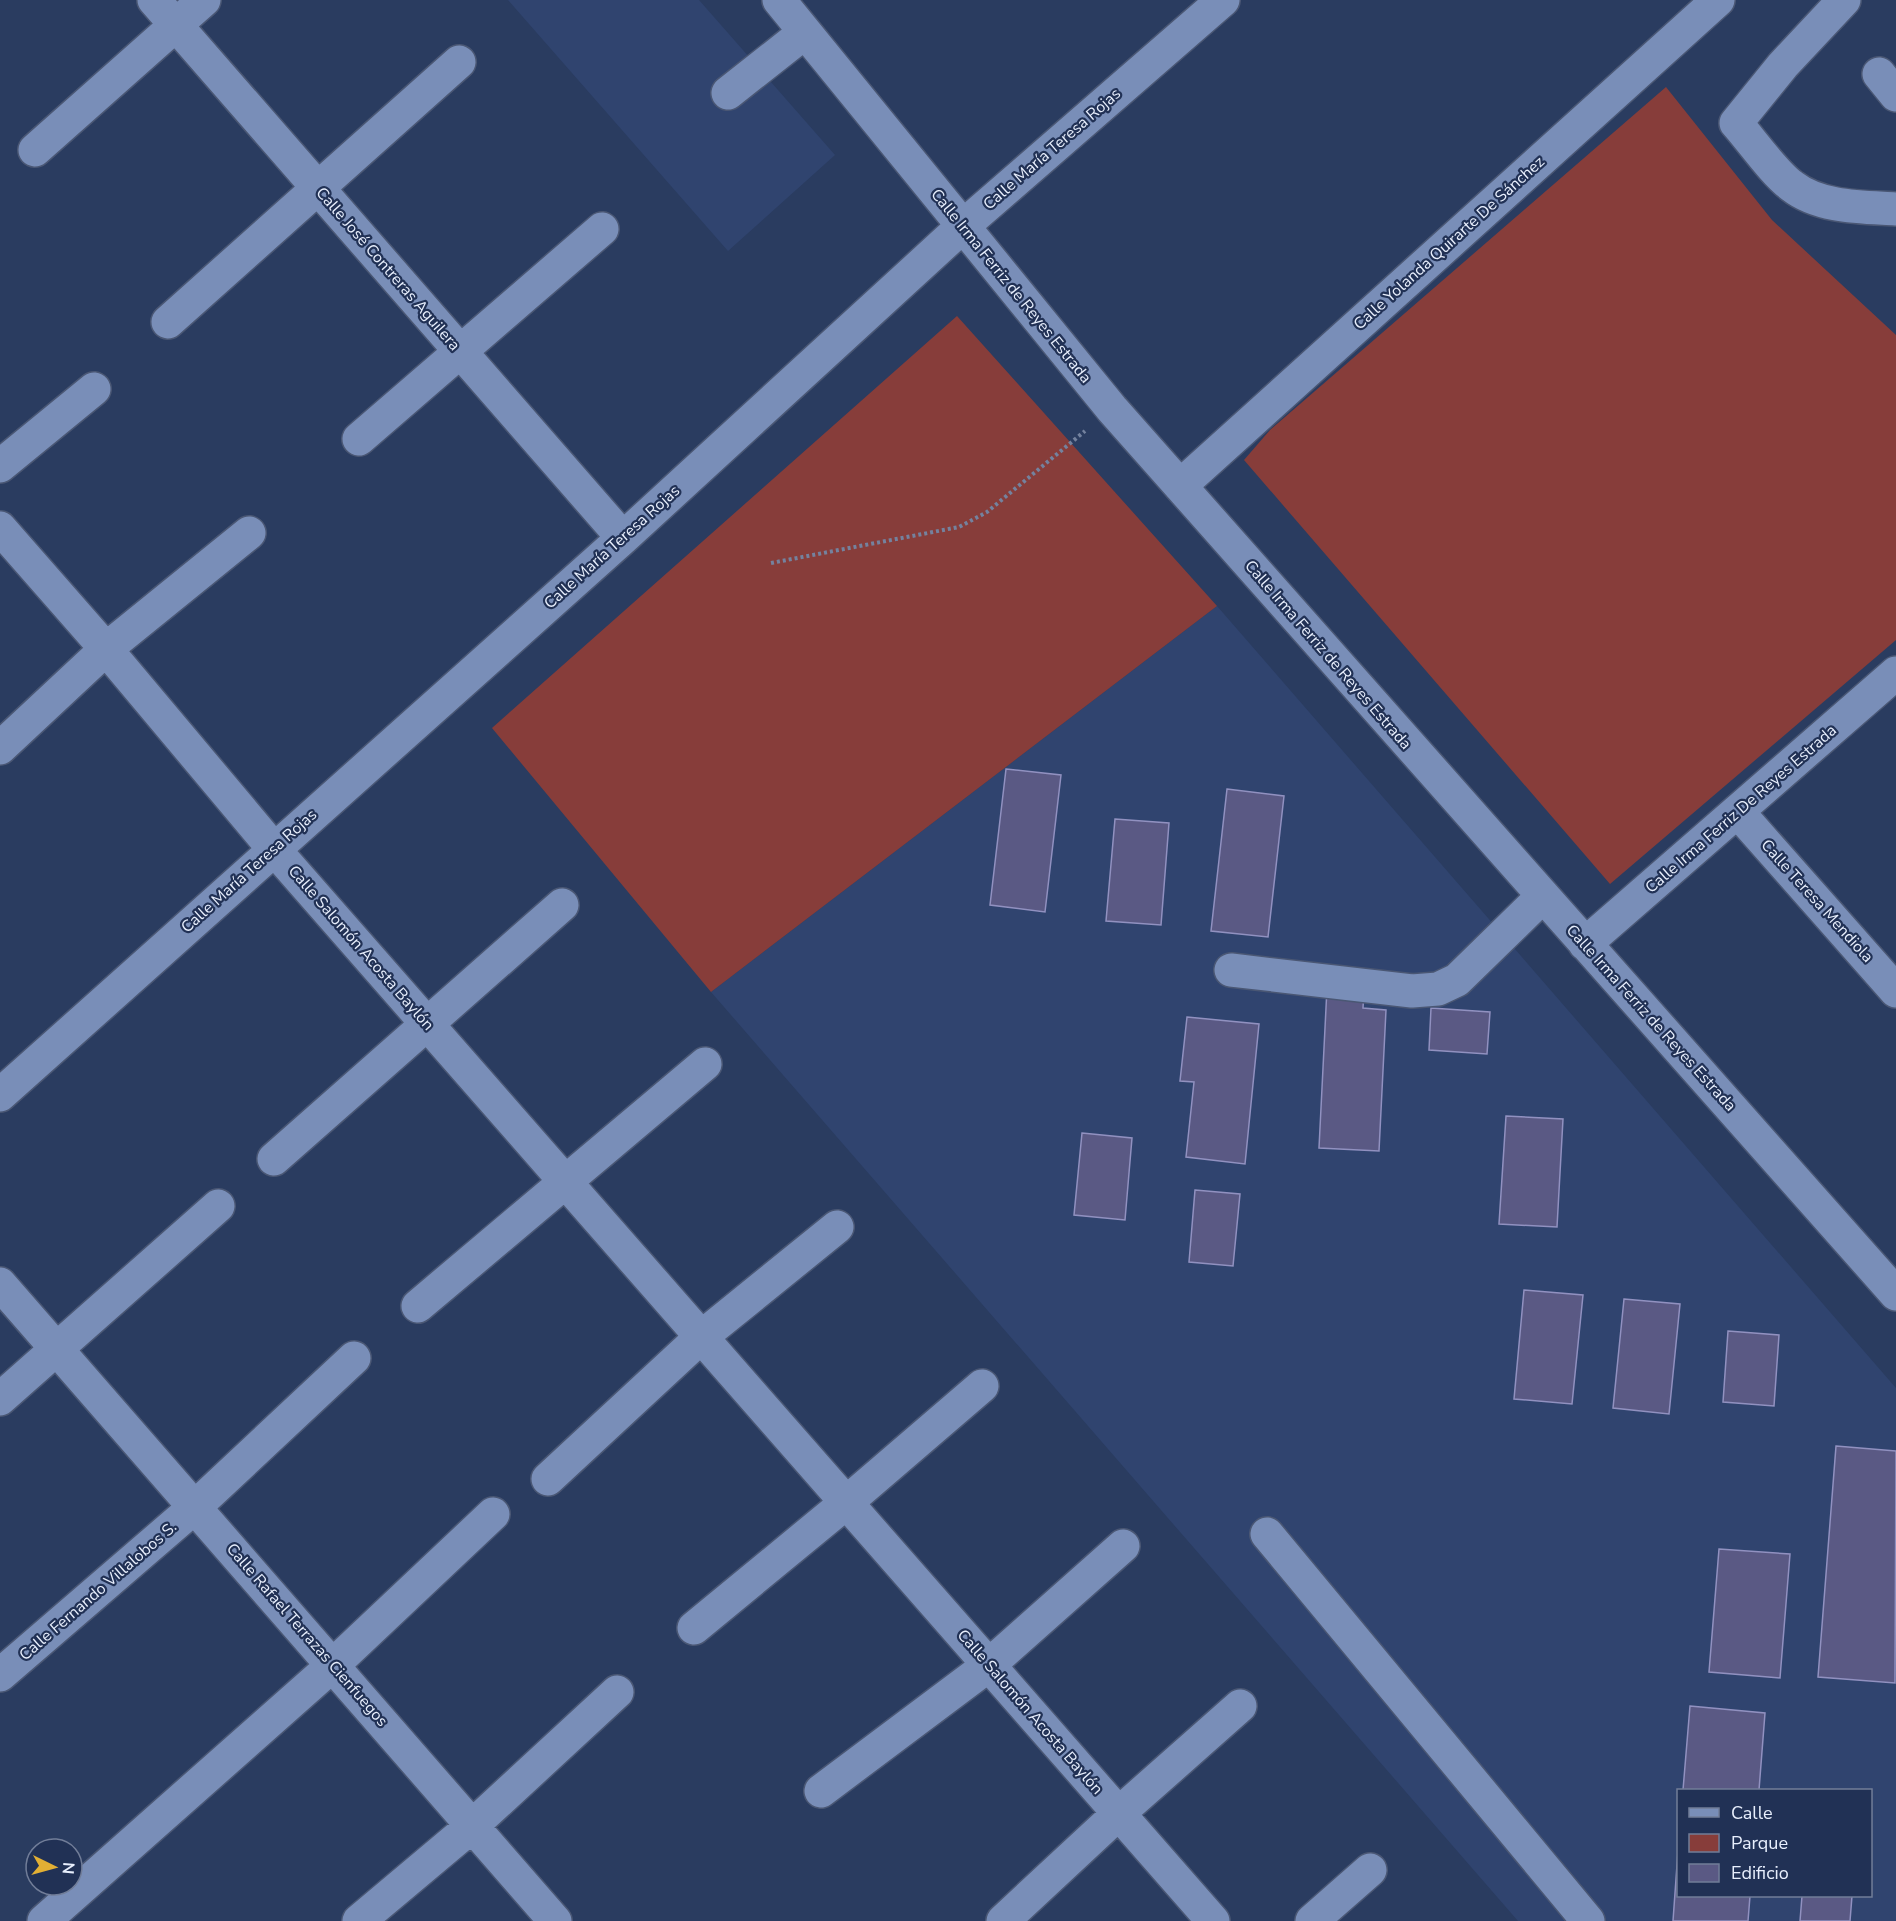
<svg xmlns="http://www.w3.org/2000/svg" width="1896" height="1921" viewBox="0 0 1896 1921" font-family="'Nunito Sans',sans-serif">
<rect width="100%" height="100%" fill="#2a3c60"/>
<path fill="#30446f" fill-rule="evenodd" d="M508 0H699L835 155 728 251Z
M1217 606 1896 1388V1921H1518L711 992ZM1678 1790H1870V1896H1678Z"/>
<path fill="#873d3a" d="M1666 87 1772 220 1896 335V640L1610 884 1244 460 1270 430Z
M957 316 1217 606 711 992 492 728Z"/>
<path fill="#5a5984" stroke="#9191c0" stroke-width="1.5" d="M1006 769 1061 775 1045 912 990 905Z
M1227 789 1284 796 1268 937 1211 931Z
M1115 819 1169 823 1161 925 1106 921Z
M1327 988 1364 990 1363 1008 1386 1010 1379 1151 1319 1148Z
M1431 1008 1490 1012 1487 1054 1429 1050Z
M1187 1017 1259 1024 1245 1164 1186 1157 1194 1082 1180 1081Z
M1506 1116 1563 1119 1557 1227 1499 1224Z
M1082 1133 1132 1138 1125 1220 1074 1215Z
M1195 1190 1240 1194 1233 1266 1189 1262Z
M1524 1290 1583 1295 1572 1404 1514 1399Z
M1624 1299 1680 1304 1669 1414 1613 1408Z
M1728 1331 1779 1335 1774 1406 1723 1402Z
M1836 1446 1896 1451 1895 1683 1818 1677Z
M1719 1549 1790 1554 1780 1678 1709 1672Z
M1690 1706 1765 1713 1759 1790H1683Z
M1678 1851V1896H1750L1748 1921H1673Z
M1802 1896H1852L1850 1921H1800Z"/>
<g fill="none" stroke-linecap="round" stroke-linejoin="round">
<defs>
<path id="minor" d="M154 0 623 538
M779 0 1112 409 1896 1294
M1844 0 1783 65 1736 123C1752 141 1774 173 1792 186 1820 208 1863 207 1896 209
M1879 74 1896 95
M728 93 804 33
M35 150 204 0
M168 322 459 62
M359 439 602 229
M0 466 94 389
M1180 486 1718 0
M0 528 106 649 273 848 1213 1921
M0 748 106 649 249 533
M1738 812 1896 991
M1585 944 1896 673
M1231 970 1412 991 1438 989 1457 980 1542 897
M0 1095 623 538 962 227 1223 0
M274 1159 562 905
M0 1284 555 1921
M418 1306 705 1064
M0 1399 218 1206
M548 1479 700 1338 837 1227
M1267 1534 1588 1921
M694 1628 847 1502 982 1386
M0 1675 196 1506 354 1358
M821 1791 989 1665 1123 1546
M44 1921 333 1665 493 1514
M359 1921 472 1826 617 1692
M1003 1921 1118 1814 1240 1706
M1312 1921 1370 1870"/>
</defs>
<use href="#minor" stroke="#4a5774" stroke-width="36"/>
<path stroke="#74829e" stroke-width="4" stroke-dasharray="3 3" stroke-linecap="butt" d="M771 563 959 527 987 512 1085 431"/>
<use href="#minor" stroke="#798eb8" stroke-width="33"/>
</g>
<g text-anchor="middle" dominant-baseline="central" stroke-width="4.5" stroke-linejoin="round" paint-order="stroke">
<g font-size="16" fill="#e8effd" stroke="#213155">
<text transform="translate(1052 149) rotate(-41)">Calle María Teresa Rojas</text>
<text transform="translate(1449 243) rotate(-42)">Calle Yolanda Quirarte De Sánchez</text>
<text transform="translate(388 269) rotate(49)">Calle José Contreras Aguilera</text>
<text transform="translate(1011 286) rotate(51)">Calle Irma Ferriz de Reyes Estrada</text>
<text transform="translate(612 547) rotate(-42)">Calle María Teresa Rojas</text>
<text transform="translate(1328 655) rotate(49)">Calle Irma Ferriz de Reyes Estrada</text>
<text transform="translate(1741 809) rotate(-41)">Calle Irma Ferriz De Reyes Estrada</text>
<text transform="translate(249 871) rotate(-42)">Calle María Teresa Rojas</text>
<text transform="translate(1817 901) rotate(48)">Calle Teresa Mendiola</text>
<text transform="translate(361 948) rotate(49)">Calle Salomón Acosta Baylón</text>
<text transform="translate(1651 1018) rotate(48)">Calle Irma Ferriz de Reyes Estrada</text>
<text transform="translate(98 1591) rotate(-41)">Calle Fernando Villalobos S.</text>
<text transform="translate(307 1635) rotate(49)">Calle Rafael Terrazas Cienfuegos</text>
<text transform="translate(1030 1712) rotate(49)">Calle Salomón Acosta Baylón</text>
</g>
</g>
<rect x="1677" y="1789" width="195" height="108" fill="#213155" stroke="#717d98" stroke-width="1.5"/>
<rect x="1689" y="1808" width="30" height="9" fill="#798eb8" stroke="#717d98" stroke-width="1.5"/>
<text x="1731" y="1819" font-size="18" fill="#e8effd">Calle</text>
<rect x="1689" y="1834" width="30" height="18" fill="#873d3a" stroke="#717d98" stroke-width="1.5"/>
<text x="1731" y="1849" font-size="18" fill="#e8effd">Parque</text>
<rect x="1689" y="1864" width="30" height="18" fill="#5a5984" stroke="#717d98" stroke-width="1.5"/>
<text x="1731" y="1879" font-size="18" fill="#e8effd">Edificio</text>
<g transform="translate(54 1867) rotate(95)"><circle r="28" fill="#213155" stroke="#717d98" stroke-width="1.5"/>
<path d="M0-4.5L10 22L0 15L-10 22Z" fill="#e2af34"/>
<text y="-9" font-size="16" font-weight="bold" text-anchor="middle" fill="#e8effd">N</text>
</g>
</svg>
